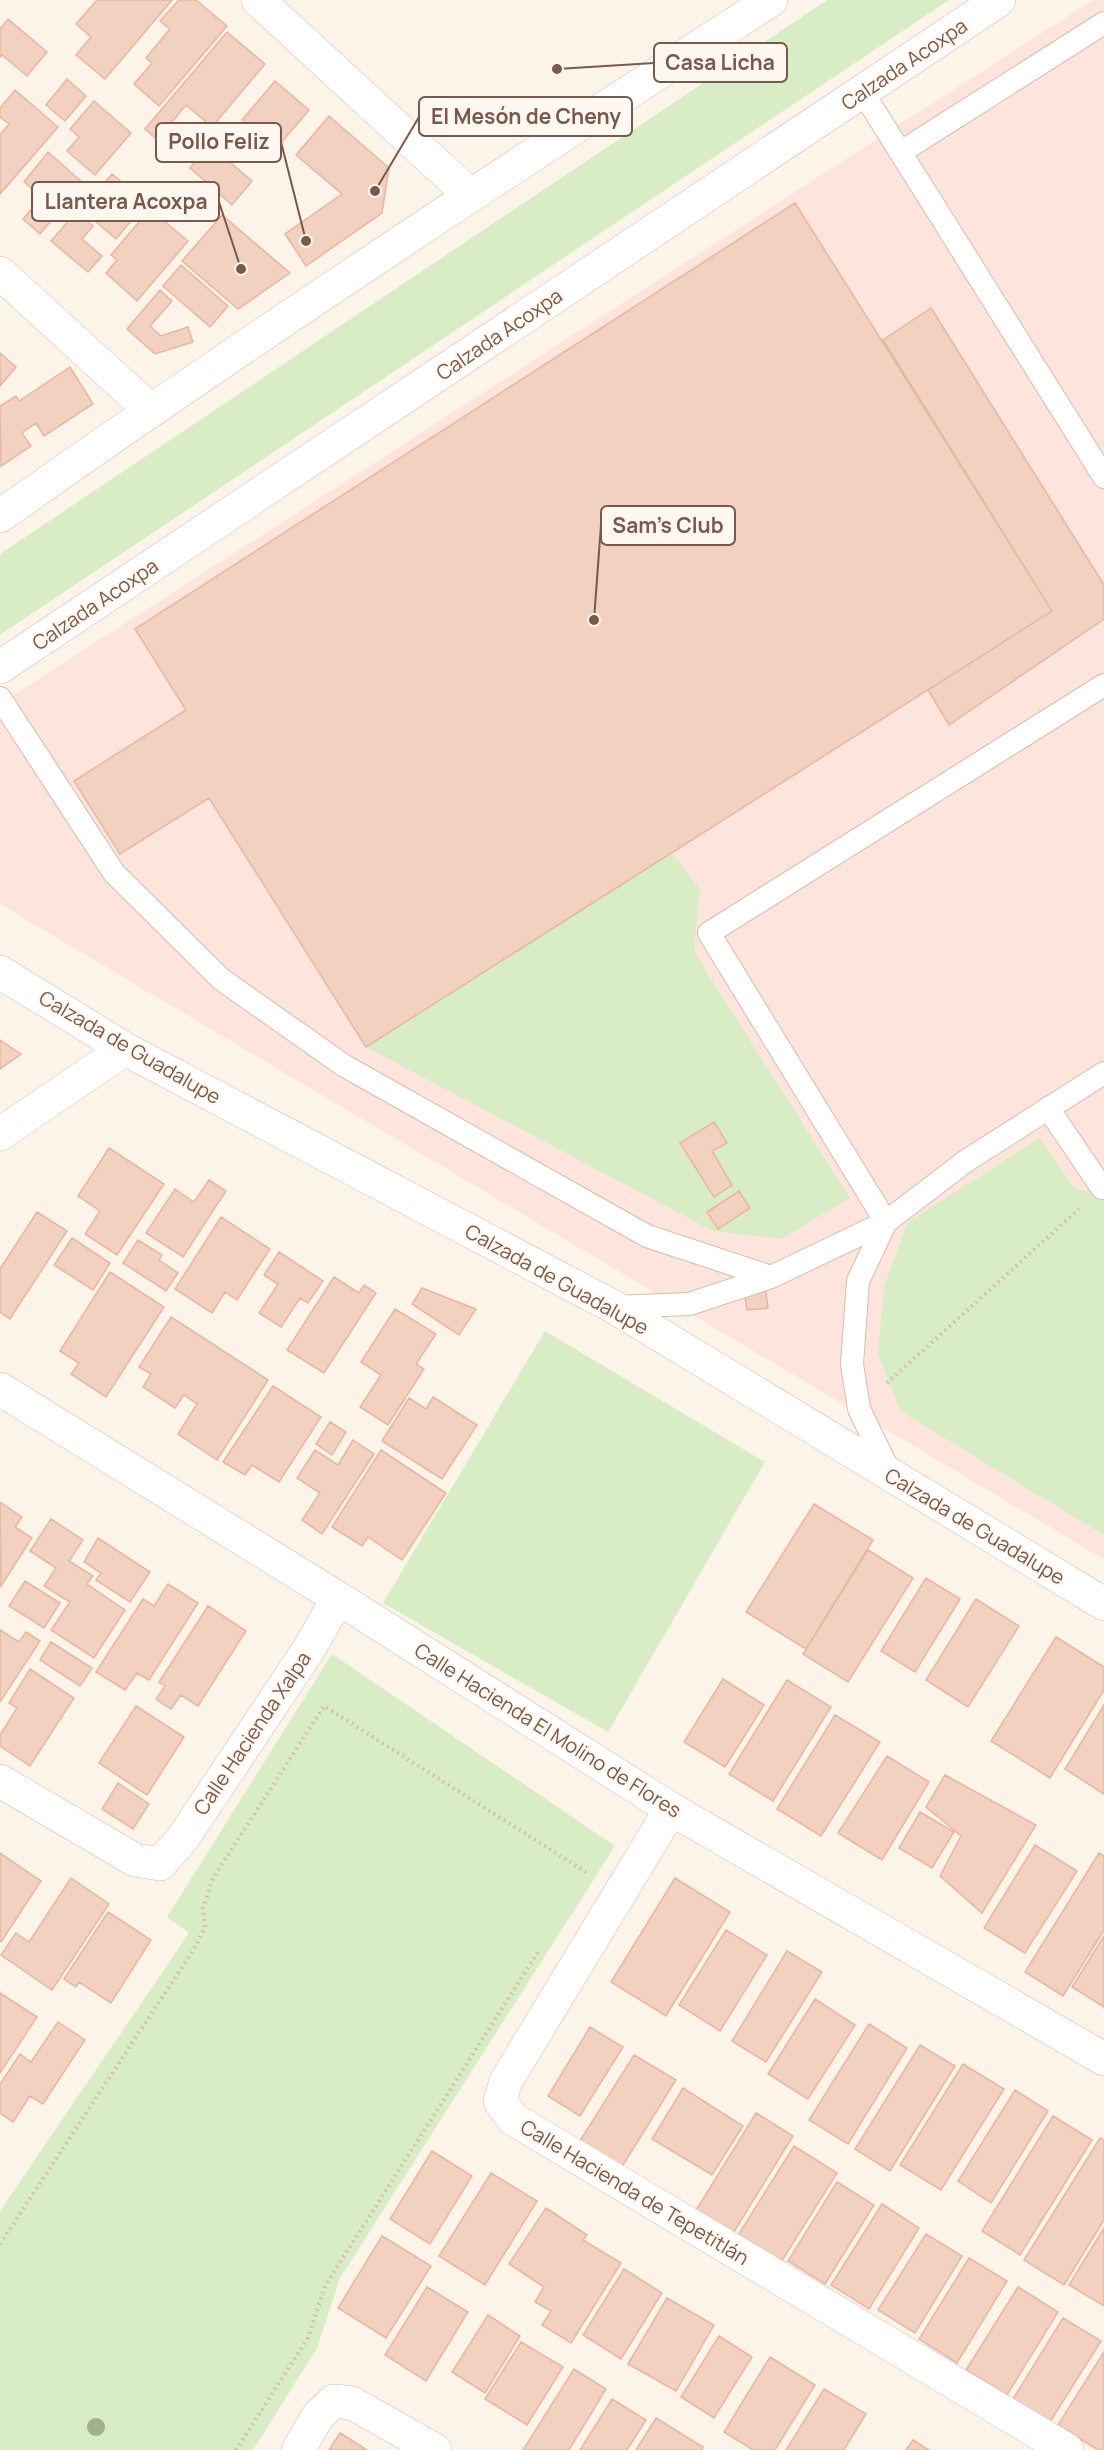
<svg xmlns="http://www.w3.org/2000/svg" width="1104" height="2450" viewBox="0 0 1104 2450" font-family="Manrope,sans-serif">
<rect width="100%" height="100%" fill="#fdf4e9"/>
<path fill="#fde4dd" d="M1093 0H1104V1559L0 904V704Z"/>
<path fill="#d8ecc6" d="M827 0H949L0 635V554Z
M672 853 700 890 694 952 850 1198 781 1239 713 1231 366 1047Z
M1039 1138 1076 1190 1104 1192V1535L900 1411 878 1353 884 1287 907 1223Z
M545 1331 765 1462 608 1732 383 1603Z
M332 1654 615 1846 340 2278 317 2348 253 2450H0V2211L189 1933 167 1917Z"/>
<path fill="#f3d1c0" stroke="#e7b6a0" stroke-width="1.5" d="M97 0H172L105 79 76 55 91 37 76 24Z
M179 0H196L227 26 159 106 134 84 152 63 146 58 170 29 160 21Z
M8 19 47 52 27 76 2 55 0 57V29Z
M227 32 265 64 212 127 186 105 157 140 145 129Z
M67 79 86 96 65 121 46 105Z
M275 81 309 110 276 149 242 120Z
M15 90 58 127 0 194V135L9 124 0 117V108Z
M94 101 131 133 95 175 67 151 79 137 70 129Z
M329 116 389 168 382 213 306 266 285 234 342 194 296 155Z
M227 124 249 142 231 163 252 181 232 205 190 168Z
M48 152 83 183 40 234 23 219 42 197 24 182Z
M112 174 146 203 116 239 82 210Z
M795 203 1052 611 366 1047 209 798 120 854 74 781 186 710 135 629Z
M150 209 188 241 137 301 106 273 117 260 111 255Z
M77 211 93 226 82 239 102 256 88 272 51 241Z
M222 215 290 273 238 309 182 261Z
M181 265 228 306 210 327 163 286Z
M160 290 172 301 150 326 161 336 188 327 193 342 155 354 127 329Z
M931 308 1104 585V619L949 725 928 690 1052 611 883 340Z
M0 353 16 367 0 386Z
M70 367 93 404 44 436 36 423 22 433 31 446 1 466 0 406 16 396 19 401Z
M0 1040 21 1054 0 1069Z
M714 1122 727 1143 712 1151 732 1185 714 1197 680 1143Z
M109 1148 164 1184 117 1255 85 1234 100 1211 78 1196Z
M209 1180 226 1191 183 1257 146 1233 175 1189 194 1202Z
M739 1191 750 1208 718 1229 707 1212Z
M37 1212 67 1231 10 1319 0 1312V1269Z
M221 1217 270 1249 237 1300 225 1292 212 1313 175 1289Z
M72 1238 110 1263 93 1290 54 1265Z
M138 1240 162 1255 159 1260 178 1273 166 1291 123 1263Z
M279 1252 323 1281 308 1303 300 1298 281 1327 259 1313 278 1284 264 1275Z
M110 1272 164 1307 106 1397 71 1374 79 1363 60 1351Z
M334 1277 359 1293 364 1285 376 1293 324 1373 287 1350Z
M765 1286 768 1308 747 1310 744 1289Z
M422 1288 476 1309 459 1335 412 1304Z
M395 1309 436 1334 416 1364 424 1369 388 1425 360 1407 381 1375 361 1362Z
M171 1317 268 1380 217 1460 178 1434 197 1404 184 1395 175 1408 143 1387 151 1374 139 1367Z
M273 1386 321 1417 279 1482 252 1465 245 1475 223 1462Z
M433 1397 477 1425 442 1479 382 1441 409 1398 426 1409Z
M330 1422 346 1432 332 1455 316 1444Z
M353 1440 374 1454 322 1534 302 1520 320 1493 297 1478 315 1450 338 1465Z
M381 1450 446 1493 402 1560 368 1537 362 1546 332 1527Z
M0 1502 22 1517 15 1527 32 1538 1 1586Z
M814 1504 873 1540 806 1649 746 1612Z
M51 1519 83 1540 69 1561 93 1576 87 1584 125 1610 94 1658 51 1630 70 1602 44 1586 56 1568 30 1551Z
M98 1538 150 1572 130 1602 96 1580 101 1573 84 1562Z
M868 1550 913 1578 848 1682 803 1654Z
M926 1578 960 1599 915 1672 881 1651Z
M25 1581 60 1603 44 1628 9 1606Z
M168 1584 198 1603 149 1680 137 1673 125 1690 96 1672 143 1599 154 1606Z
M976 1599 1019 1626 968 1707 926 1680Z
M208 1606 246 1631 198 1706 181 1695 171 1709 156 1699 165 1686 159 1682Z
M0 1630 19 1642 26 1632 40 1641 0 1702Z
M1056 1637 1104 1667V1690L1050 1778 991 1741Z
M51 1642 92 1668 80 1686 40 1660Z
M30 1669 74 1698 30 1766 0 1746V1735L17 1708 9 1703Z
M723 1679 764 1705 725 1767 684 1742Z
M787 1680 831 1707 773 1801 729 1774Z
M1104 1705V1794L1065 1769Z
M136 1706 184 1737 147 1795 99 1763Z
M835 1715 880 1742 821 1836 777 1809Z
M887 1756 929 1782 882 1860 838 1833Z
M945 1775 1036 1825 982 1913 940 1876 961 1836 926 1807Z
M118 1783 149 1804 133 1829 102 1809Z
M920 1812 954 1832 932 1868 899 1848Z
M1035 1845 1077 1871 1025 1953 984 1928Z
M0 1853 41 1881 1 1942 0 1941Z
M1099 1853 1104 1856V1930L1063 1996 1025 1972Z
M71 1878 109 1904 52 1990 1 1955 16 1933 29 1942Z
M675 1878 730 1912 666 2016 611 1982Z
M108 1912 151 1940 111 2003 79 1982 76 1987 64 1979Z
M726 1930 767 1955 720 2031 679 2005Z
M1104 1936V2007L1072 1987Z
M787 1951 822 1972 766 2062 732 2041Z
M0 1993 37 2017 0 2073Z
M815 1999 855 2025 808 2099 768 2074Z
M58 2022 85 2040 43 2104 30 2096 13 2122 0 2113V2084L20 2054 31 2062Z
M869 2024 907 2048 848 2144 809 2120Z
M590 2027 623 2047 580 2116 548 2096Z
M920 2045 955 2066 890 2171 855 2149Z
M634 2055 676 2080 620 2170 578 2144Z
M963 2064 1004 2089 941 2190 900 2165Z
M683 2088 743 2126 712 2175 652 2139Z
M1015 2090 1048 2111 991 2203 958 2181Z
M756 2113 793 2136 732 2235 695 2212Z
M1053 2116 1092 2140 1020 2255 982 2231Z
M1100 2138 1104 2140V2220L1064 2285 1024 2260Z
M794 2146 837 2173 778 2267 735 2240Z
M432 2151 472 2176 430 2244 390 2219Z
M491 2173 537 2201 485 2285 439 2256Z
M837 2182 874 2205 825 2284 788 2261Z
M882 2204 919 2228 869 2309 831 2285Z
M546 2208 587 2235 583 2240 621 2263 571 2343 542 2325 551 2311 535 2302 544 2287 509 2264Z
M1104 2228V2306L1069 2285Z
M926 2234 962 2256 915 2333 878 2310Z
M382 2236 431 2266 386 2338 338 2308Z
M969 2258 1007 2281 957 2363 919 2339Z
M624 2269 662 2293 621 2359 583 2335Z
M427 2287 468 2312 426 2381 385 2355Z
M1018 2287 1058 2312 1007 2395 966 2370Z
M667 2298 714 2325 676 2391 628 2364Z
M488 2315 520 2336 485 2393 452 2372Z
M1063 2318 1101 2341 1050 2422 1013 2399Z
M719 2336 752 2357 714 2418 681 2397Z
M521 2342 563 2367 527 2425 485 2399Z
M1104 2352V2450H1098L1058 2425Z
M770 2357 815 2385 775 2450H753L724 2432Z
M574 2369 606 2389 569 2450H523Z
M824 2389 866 2414 844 2450H786Z
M612 2399 646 2420 627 2450H580Z
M656 2418 703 2447 702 2450H636Z
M340 2433 367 2450H329Z
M913 2440 929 2450H906Z"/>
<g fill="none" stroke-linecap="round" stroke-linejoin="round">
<defs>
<path id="lane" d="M862 91 1104 477
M901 152 1104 23
M0 698 114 873 221 979 343 1065 647 1236 771 1277
M1048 1108 1102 1188 1104 1187
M886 1222 709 933 1104 685
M886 1222 858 1281 852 1364 859 1409 890 1473
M614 1307 689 1304 771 1277 886 1222 966 1161 1104 1073"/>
<path id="street" d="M258 0 470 195
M0 273 150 410
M0 972 125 1049 614 1307 1104 1604
M0 1134 125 1049
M0 1389 338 1598 671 1809 1104 2059
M0 1781 135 1860 160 1864 183 1838 309 1649 338 1598
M671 1809 506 2081 500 2101 513 2119 1067 2450
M298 2450 318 2416 334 2401 352 2403 435 2450"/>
<path id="secondary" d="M0 516C252 338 511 168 771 0
M0 667 999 0"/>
</defs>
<use href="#lane" stroke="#d3bdb0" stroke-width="24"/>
<use href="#street" stroke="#d3bdb0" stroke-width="34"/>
<use href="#secondary" stroke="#d6bdad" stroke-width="34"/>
<path stroke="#d9b4a2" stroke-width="4" stroke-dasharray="1.5 4.5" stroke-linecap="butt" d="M887 1383 1079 1209
M0 2244 194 1949 205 1927 203 1908 213 1878 324 1706 589 1874
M236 2450 308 2338 325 2286 538 1952"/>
<use href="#lane" stroke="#fff" stroke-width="22"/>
<use href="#street" stroke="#fff" stroke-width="33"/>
<use href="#secondary" stroke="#fff" stroke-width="33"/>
</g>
<circle fill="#a0b08c" cx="96" cy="2427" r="9"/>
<g text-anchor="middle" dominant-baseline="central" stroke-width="4.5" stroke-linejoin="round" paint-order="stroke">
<g font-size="20" fill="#79594b" stroke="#fff8f0">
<text transform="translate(904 64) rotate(-34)">Calzada Acoxpa</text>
<text transform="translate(499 334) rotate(-34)">Calzada Acoxpa</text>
<text transform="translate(95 604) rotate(-34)">Calzada Acoxpa</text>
<text transform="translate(130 1047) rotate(30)">Calzada de Guadalupe</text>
<text transform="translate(557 1279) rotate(29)">Calzada de Guadalupe</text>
<text transform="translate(975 1526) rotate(31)">Calzada de Guadalupe</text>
<text transform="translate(548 1730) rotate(32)">Calle Hacienda El Molino de Flores</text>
<text transform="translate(252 1733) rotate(-56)">Calle Hacienda Xalpa</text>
<text transform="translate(635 2192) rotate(31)">Calle Hacienda de Tepetitlán</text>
</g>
</g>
<path fill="none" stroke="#79594b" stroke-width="2" d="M557 69L654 63M375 191L419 117M306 241L281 142M241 269L219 202M594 620L601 525"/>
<g fill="#79594b" stroke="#fff8f0" stroke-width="2">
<circle cx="557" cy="69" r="6"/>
<circle cx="375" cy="191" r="6"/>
<circle cx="306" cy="241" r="6"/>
<circle cx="241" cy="269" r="6"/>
<circle cx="594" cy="620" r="6"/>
</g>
<g fill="#fff8f0" stroke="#79594b" stroke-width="2">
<rect x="654" y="43" width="133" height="39" rx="6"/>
<rect x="419" y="97" width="213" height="39" rx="6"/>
<rect x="156" y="123" width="125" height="39" rx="6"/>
<rect x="32" y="182" width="187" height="39" rx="6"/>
<rect x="601" y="506" width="134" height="39" rx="6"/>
</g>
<g font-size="21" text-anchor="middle" font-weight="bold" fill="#79594b">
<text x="720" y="70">Casa Licha</text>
<text x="526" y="124">El Mesón de Cheny</text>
<text x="219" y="149">Pollo Feliz</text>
<text x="126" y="209">Llantera Acoxpa</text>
<text x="668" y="533">Sam's Club</text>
</g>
</svg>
